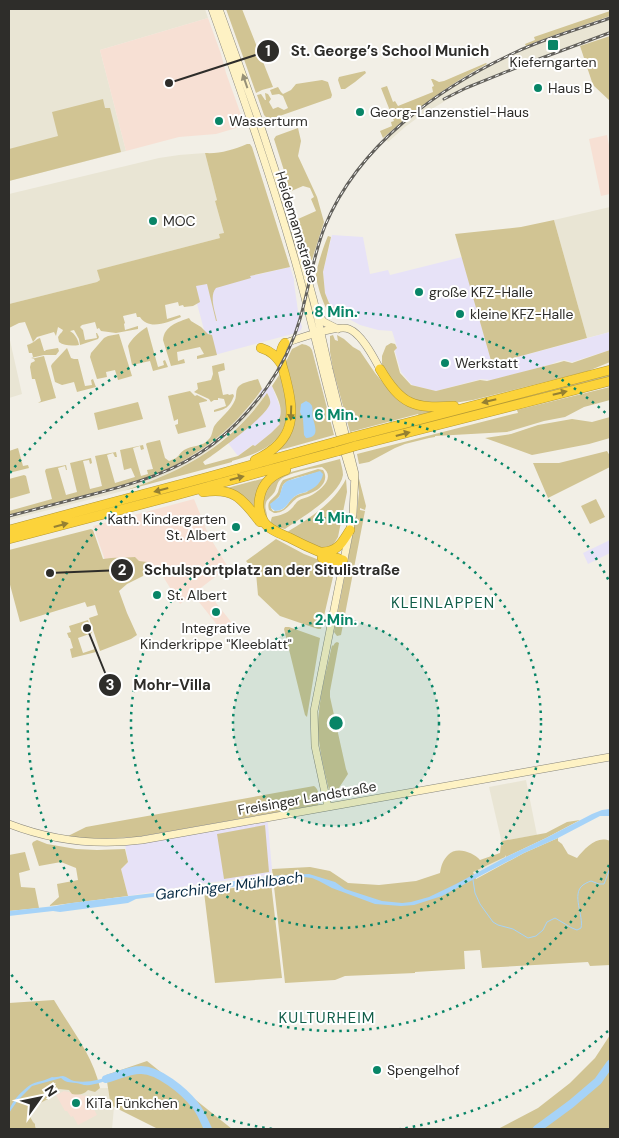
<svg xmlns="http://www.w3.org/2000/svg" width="619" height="1138" viewBox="0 0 619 1138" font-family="'DM Sans',sans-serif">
<rect width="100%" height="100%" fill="#f2efe6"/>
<path fill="#e9e5d4" d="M9 9H205L208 18 100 50 126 151 9 181Z
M610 16V34L565 49 489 80 457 94 420 116 405 127 388 142 384 137 402 121 431 98 478 69 535 43Z
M205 153 217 200 215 201 224 233 220 238 98 270 100 280 97 282 9 304V194L159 158 179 155Z
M610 207V332L587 338 554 220Z
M9 336 22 394 9 398Z
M259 394 264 398 246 419 226 437 203 455 166 476 123 491 9 520V515L135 482 188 459 206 447 221 435 248 409Z
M526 780 537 835 502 841 506 857 474 874 471 867 500 853 501 839 489 787Z
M108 1088 110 1101 114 1107 112 1129H36L22 1102 48 1089Z"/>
<path fill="#e7e2f7" d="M332 235 363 237 370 274 388 270 390 275 462 257 492 364 610 332V350L572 362 565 360 559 361 549 365 492 380 481 379 436 391 412 385 401 372 395 351 397 347 392 331 378 330 360 325 347 318 329 303 325 293 323 272Z
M290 267 294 279V283L298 311 302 327 301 330 296 333 281 337 211 356 191 281 256 275Z
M272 386 280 407 281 412 280 424 271 433 254 447 252 445 238 456 228 443 247 428 268 408 270 402 267 393 264 398 259 394 262 389Z
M610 540V553L588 564 583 553Z
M267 814 272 869 270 875 199 884 128 896 121 869 128 862 124 838Z"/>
<path fill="#f7e0d4" d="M208 18 221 54 226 73 244 123 243 126 216 134 179 137 126 151 100 50Z
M607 135 610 150V194L601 196 589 139Z
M194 499 209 536 228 567 180 604 156 565 146 567 126 562 105 560 93 526Z
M209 594 232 623 222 631 199 602Z
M64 1091 82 1095 83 1096 86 1095 97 1115 78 1125 73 1116 71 1117 67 1111H65L56 1095Z"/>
<path fill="#d1c493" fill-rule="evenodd" d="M226 9H242L273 87 262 90 256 93Z
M610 11V16L552 36 526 46 525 44 535 40 534 37Z
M610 36V101L593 85 580 46Z
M486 63 487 64C449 84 415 110 383 138L380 131 392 126 391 122 394 121 381 88 387 86 393 102 395 101 398 106 433 92 432 87 434 86 431 79H433L439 82 444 81Z
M365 71 366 73 355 82 345 89H341L338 80 339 77Z
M322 80 328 82 332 95 331 98 271 119 267 118 264 115 257 95 261 94 265 100H266L265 93 268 94 271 99 269 102 273 109 278 107 284 110 288 108 283 96 279 94 272 95 270 90 278 87 281 92 283 94 291 90 296 84Z
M103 99 105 108H110L121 152 9 181V149L58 136 52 112Z
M298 128 301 141 298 156 317 197 324 222 310 266 298 219 316 211 311 199 314 197 310 188 303 186 289 192 287 180 274 139 276 136Z
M247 144H250L252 147 290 267 250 276 251 278 216 288C209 296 215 311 217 321H216L207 284 196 286 200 302 193 306 184 307 183 305 179 306 178 302 165 305 167 319 180 315 181 317C168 322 149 331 140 317H137L136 313 123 316 125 323 124 324 125 330 138 326V329L116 333 101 331 99 328 97 329 95 322 82 325 80 327 83 330 85 340 97 338 96 333H97L99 337 98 339 80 345 79 339 74 330 70 331C75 334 78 339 79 345 73 346 64 346 59 342L58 337 60 334 62 332 63 330 58 327 56 336 54 332 37 337 33 342 25 322 19 323 9 328V304L97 282 100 280 97 270 220 238 219 234 224 233 215 201 217 200 205 153C219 154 233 150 247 144Z
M554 220 587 338 492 364 455 234 521 227Z
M328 236 331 237 323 272 325 293 329 303 347 318C342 318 335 318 331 315 325 311 316 282 316 275 317 266 324 245 328 236Z
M189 318 191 321 201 327 208 334 212 335 217 355 197 359V356L204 354 200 347 177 352 178 361 184 359 185 363 171 366 163 340C164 326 178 322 189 318Z
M147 327 158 367 164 365 163 361 165 360 168 367 153 371 150 361 132 365 128 346C131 339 140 331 147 327Z
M119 334 132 376 118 380 115 370 106 372 107 377 97 379 90 357 91 353 104 338 108 336Z
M333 335 335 340 338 341 337 335 344 339 353 347 360 351 375 373 389 390 402 402 434 410 435 412 419 416 418 414 350 432 333 369 330 352V336Z
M40 338 44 351H45L46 350 58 348 59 351 56 355H44L31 358 33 357 32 353H29L27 345C34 343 36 339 40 338Z
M391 343 395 344 397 348 394 351 400 373 411 385 436 391 480 380 487 381 557 363 564 361 572 363 610 350V362L588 371 473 400 454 403 430 405 404 397 385 371 382 364V356L386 346Z
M302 344C307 345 310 346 312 350L334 435 273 452 289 433 284 366 292 349Z
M67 348 71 358 74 359H78L85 386 92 385 91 380 93 379 96 387 77 392 74 382 62 385 55 382 51 366 52 364Z
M44 356 56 398 38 403 41 401 35 379H32L30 367 31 363 35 361 34 359H31Z
M224 363 225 370 218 372 223 395 228 394 229 395 233 394 234 396C229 408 226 409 214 412V410L226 406 224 399 218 398V400H214L211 402 209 399 194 392 198 389 197 383 211 380 213 374 212 366Z
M281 372C296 425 285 447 232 461V462L123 491C182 472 231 445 267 393 269 397 271 400 270 404 265 418 217 452 203 462L205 465 238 456 253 445 255 446 271 433 280 424 278 421C285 410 277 397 272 386Z
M610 374V377L354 443V441Z
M258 379 262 389C230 435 188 464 135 482L9 515V511L52 499 45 471 46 469 66 465 67 470H66L65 466 58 468 66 495 77 492 70 463 91 458 92 463 90 464 89 460 83 461 90 489 102 486 95 456 116 452 117 457H115L113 453 107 455 115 483 135 477 131 468 124 470 120 450 143 445 144 449 141 450 140 446 133 448 141 476 148 474 147 470 153 469 146 444 147 443 160 440 165 458 169 461C181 457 177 455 184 450 192 445 203 447 209 439 213 435 212 429 215 425 221 417 231 410 235 400 237 395 235 390 239 386 244 382 252 381 258 379Z
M610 387V400L584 407 565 417 544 421 507 432 435 436V437L429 438 405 444 395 448 369 462 359 464 357 454 513 414 518 413 517 410Z
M190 391 195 396 197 395 207 400V401L199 403 206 427 178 434 175 425 178 424V419L174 421 168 396Z
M138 402 143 419 98 430 94 413Z
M610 417V438L589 444 532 455 485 438 511 434 538 425 572 419 592 422Z
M18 448 23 466 28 465 29 468 9 473V451Z
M607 451 610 456V467L548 498 533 463H559Z
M340 459C341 464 343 470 343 475 340 495 301 518 285 529L277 527 270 523 272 517C281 515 287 514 293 507 295 504 296 503 298 501 302 498 306 498 310 496 320 491 337 477 322 467 313 468 287 473 280 480 276 484 277 490 273 494 271 497 267 499 266 503 264 509 268 513 267 519 258 508 263 491 272 482 277 477 285 475 291 472Z
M356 467 366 506 365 510 360 508V510L365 511 341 635 337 636 334 632 357 512 359 492Z
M318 469 323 470C329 479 322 488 313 492 308 495 302 495 297 498 289 504 286 513 274 513L269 510C266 499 274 500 278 492 279 488 280 484 283 480ZM319 472 307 492C303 493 298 494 294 497 286 503 287 512 273 511L271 508C272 501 276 501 280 495 282 492 281 487 284 484 289 478 310 475 319 472Z
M24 475 26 476 30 493 9 499V479Z
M265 478C257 486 254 497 255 508H254L227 488Z
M346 479 347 492 338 537 332 547 319 549 291 534V533L287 532C310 518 334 503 346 479Z
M596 499 605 517 590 524 581 506Z
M91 529 93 530 103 559C114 557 124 558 135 557L139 561 147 562 143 576 127 584 119 591 127 613 137 635 131 639 100 651 89 618 98 615 95 605 87 607 85 602 20 622 9 581V550Z
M276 539 304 554 332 565 333 577 321 629H318L280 616 258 595 256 573 246 561Z
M88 620 92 633 78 638 83 653 95 649 96 652 72 658 70 649 73 648 70 638H69L67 633 71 632 69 626Z
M285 627H289L320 638 307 717 305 715 284 629Z
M337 642 339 643 330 691V697L346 769 348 774 335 794H336L334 795 332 793 330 794C325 773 319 751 318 729 318 701 326 673 332 645L333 646 335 643Z
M314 786C320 790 319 799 318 805L137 837 95 839 68 836 86 827Z
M580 820 546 838 506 857 505 855V857L473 872 476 879 524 853 558 838V841L562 844 568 854 577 858C585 848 597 835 610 841V965L590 966 588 962 482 968 480 950 464 951 465 969 415 972V973L345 976 335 980 285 983 272 869 310 867 330 871 348 883 379 885 416 881 440 873C441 866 443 860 448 855 456 846 473 852 480 860L500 853 501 845 503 846 502 841 546 833 567 822Z
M265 825 269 872 224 879 217 834Z
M37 840 47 844 76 849 97 850 125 849 128 862 121 869 128 896 49 906 59 897 57 884 78 880 76 868 61 862 39 866 32 844 33 842Z
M25 852 30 870 19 873 21 887 35 888 39 908 9 911V855Z
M271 883 282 978 215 983 204 892Z
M54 1000C71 1029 93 1055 100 1088L95 1092 88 1090C83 1095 79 1095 72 1094L69 1090 59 1089 53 1093 52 1097 40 1103 28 1113 33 1122 35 1124V1126L36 1129H9V1003Z
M610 1035V1129H498L538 1108 570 1083 595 1058Z
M147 1061 232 1129H158L114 1107 110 1101 106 1075Z"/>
<path fill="#a6d3f8" d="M306 401C316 405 311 411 313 418 315 427 320 437 306 438L304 435 303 419 300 412 301 404Z
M320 471 323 474C322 482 315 488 308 491 305 493 300 493 297 495 287 500 289 510 275 511L271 508 270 504 279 497 283 485 287 481Z
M610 809V816H600L558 838 524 853 442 896 414 905 401 906 375 904 332 888 319 881 312 878 304 877 202 891 201 886 269 876 309 874 335 882 345 889 382 901 402 903 411 902 429 897 456 884 506 857 546 838 592 814 602 810Z
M191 888 192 892 136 899 128 903 60 912 53 911 9 916V911L55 906 71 903 179 890Z
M114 1075 115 1077C105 1081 94 1086 84 1085 81 1084 78 1083 76 1083 69 1082 66 1083 61 1078L32 1086 18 1100 9 1113C9 1104 23 1089 32 1084 38 1081 45 1081 52 1077 56 1078 59 1076 63 1076 67 1077 70 1080 74 1081 88 1083 100 1080 114 1075Z"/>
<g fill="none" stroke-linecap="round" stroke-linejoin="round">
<path stroke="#a6d3f8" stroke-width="1" d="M473 880 475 893 480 904 493 922 498 925 513 929 528 938 536 936 543 930 547 922 555 918 572 928 577 930 581 928C584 916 571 894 583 885 586 883 588 882 591 881L599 884H604L610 868"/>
<path stroke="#a6d3f8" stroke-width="8" d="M182 892 210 888
M106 1079C117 1076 129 1070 140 1070 158 1069 185 1092 195 1105 201 1112 204 1121 208 1129
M537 1129 571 1104 598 1081 610 1064"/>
<defs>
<path id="secondary" d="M212 9C241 91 270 173 294 257 315 330 329 405 352 477
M219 9 258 118 294 228 314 302 329 369 355 474 353 514 314 711 315 746 328 807
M318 315 324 322 338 329
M285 343C298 339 338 324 349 329 362 334 374 358 380 369
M9 824C53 841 95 846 142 840L610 757"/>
<path id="highway" d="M261 348C271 351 276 356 282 365
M380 369C401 405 414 409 454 406
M353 437 610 370
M355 446 610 381
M255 460C298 440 295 413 284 372 281 363 278 351 285 343
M286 470C274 474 263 482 260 496 258 504 259 514 264 522 269 530 281 534 290 538 309 548 322 554 343 560
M203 492C235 487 242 499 260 522
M9 530 208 477 335 442
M9 539 173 496 338 451
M323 552C339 551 342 542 350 530
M322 558 342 566"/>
</defs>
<use href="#secondary" stroke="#87857c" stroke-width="8"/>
<use href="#highway" stroke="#b49934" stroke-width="10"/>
<use href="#secondary" stroke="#fef2c4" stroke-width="7"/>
<use href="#highway" stroke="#fcd33a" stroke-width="9"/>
<defs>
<path id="rail" d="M444 99 466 88 523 65 609 33
M9 516C36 509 63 502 90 495 133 484 176 472 213 444 253 413 286 368 300 319 309 288 313 256 325 226 359 144 438 88 516 52 546 38 579 29 610 18"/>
</defs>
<use href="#rail" stroke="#63615c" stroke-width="3"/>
<use href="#rail" stroke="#fff" stroke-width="1" stroke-dasharray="4" stroke-linecap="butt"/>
<defs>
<path id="highway-bridge" d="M335 442 353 437
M338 451 355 446"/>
</defs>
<use href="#highway-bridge" stroke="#b49934" stroke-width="10" stroke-linecap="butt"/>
<use href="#highway-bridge" stroke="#fcd33a" stroke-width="9"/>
</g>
<defs><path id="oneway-solid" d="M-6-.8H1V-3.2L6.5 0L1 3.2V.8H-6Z" transform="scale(1.25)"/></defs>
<use fill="#969077" href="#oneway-solid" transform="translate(245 81) rotate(-109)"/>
<g fill="#958032">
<use href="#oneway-solid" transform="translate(560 393) rotate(-14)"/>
<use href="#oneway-solid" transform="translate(489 401) rotate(166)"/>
<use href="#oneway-solid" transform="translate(291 413) rotate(92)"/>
<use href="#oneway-solid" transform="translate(403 434) rotate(-15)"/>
<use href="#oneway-solid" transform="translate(237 478) rotate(-15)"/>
<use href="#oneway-solid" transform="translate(161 490) rotate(165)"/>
<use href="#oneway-solid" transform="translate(61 525) rotate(-15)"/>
</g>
<circle cx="336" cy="723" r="103" fill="#088567" fill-opacity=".12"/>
<g fill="none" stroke="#088567" stroke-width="2.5" stroke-dasharray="2.5 5">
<circle cx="336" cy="723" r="103"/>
<circle cx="336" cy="723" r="205"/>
<path d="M609 865A308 308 0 1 1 609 581"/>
<path d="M608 1031A411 411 0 0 1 400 1129M272 1129A411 411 0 0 1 10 973M10 473A411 411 0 0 1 608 415"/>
</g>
<g fill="#088567" stroke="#fff" stroke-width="2">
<rect x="547" y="39" width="12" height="12" rx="2.5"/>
<circle cx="538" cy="88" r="5"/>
<circle cx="360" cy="112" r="5"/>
<circle cx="219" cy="121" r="5"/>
<circle cx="153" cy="221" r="5"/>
<circle cx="419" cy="292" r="5"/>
<circle cx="460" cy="314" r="5"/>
<circle cx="445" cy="363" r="5"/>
<circle cx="236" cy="527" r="5"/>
<circle cx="157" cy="595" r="5"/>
<circle cx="216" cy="612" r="5"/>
<circle cx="377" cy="1070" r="5"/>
<circle cx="76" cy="1103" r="5"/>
</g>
<g text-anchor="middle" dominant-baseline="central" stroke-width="4" stroke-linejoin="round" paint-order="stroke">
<g font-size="14" fill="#2e2d2a" stroke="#fff" text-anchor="start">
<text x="553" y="62" text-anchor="middle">Kieferngarten</text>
<text x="548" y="88">Haus B</text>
<text x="370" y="112">Georg-Lanzenstiel-Haus</text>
<text x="229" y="121">Wasserturm</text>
<text x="163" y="221">MOC</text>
<text x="429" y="292">große KFZ-Halle</text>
<text x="470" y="314">kleine KFZ-Halle</text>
<text x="455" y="363">Werkstatt</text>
<text x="226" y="519" text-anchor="end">Kath. Kindergarten<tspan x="226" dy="16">St. Albert</tspan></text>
<text x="167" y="595">St. Albert</text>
<text x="216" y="628" text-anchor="middle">Integrative<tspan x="216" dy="16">Kinderkrippe "Kleeblatt"</tspan></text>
<text x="387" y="1070">Spengelhof</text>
<text x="86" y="1103">KiTa Fünkchen</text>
</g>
<g font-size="14" fill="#2e2d2a" stroke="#fff">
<text transform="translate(297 227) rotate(73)">Heidemannstraße</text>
<text transform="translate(307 798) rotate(-10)">Freisinger Landstraße</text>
</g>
<g font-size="15" letter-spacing="1" fill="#115e49" stroke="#fff">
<text x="443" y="603">KLEINLAPPEN</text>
<text x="327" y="1018">KULTURHEIM</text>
</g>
<g font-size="15" font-style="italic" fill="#0b2e47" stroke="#fff">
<text transform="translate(229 886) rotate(-7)">Garchinger Mühlbach</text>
</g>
</g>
<circle cx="336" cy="723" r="8" fill="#088567" stroke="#fff" stroke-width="2.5"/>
<g font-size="15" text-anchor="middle" font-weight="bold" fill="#088567" stroke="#fff" stroke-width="4" stroke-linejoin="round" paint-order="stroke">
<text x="336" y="317">8 Min.</text>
<text x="336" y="420">6 Min.</text>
<text x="336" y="523">4 Min.</text>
<text x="336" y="625">2 Min.</text>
</g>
<path fill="none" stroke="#2e2d2a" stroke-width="2" d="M169 83L268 51M50 573L122 570M87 628L110 685"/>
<g fill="#2e2d2a" stroke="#fff" stroke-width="2">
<circle cx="169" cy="83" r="5"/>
<circle cx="50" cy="573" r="5"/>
<circle cx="87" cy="628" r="5"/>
<circle cx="268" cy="51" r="12"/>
<circle cx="122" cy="570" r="12"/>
<circle cx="110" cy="685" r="12"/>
</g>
<g font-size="15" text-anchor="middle" font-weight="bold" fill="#fff">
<text x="268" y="56">1</text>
<text x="122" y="575">2</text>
<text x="110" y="690">3</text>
</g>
<g font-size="15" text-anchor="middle" font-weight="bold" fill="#2e2d2a" stroke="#fff" stroke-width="4" stroke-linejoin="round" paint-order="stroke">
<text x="390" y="56">St. George’s School Munich</text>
<text x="272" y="575">Schulsportplatz an der Situlistraße</text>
<text x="172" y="690">Mohr-Villa</text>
</g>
<rect width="619" height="1138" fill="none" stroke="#2e2d2a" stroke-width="20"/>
<g transform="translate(40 1098) rotate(57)" stroke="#ffffff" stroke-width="4" paint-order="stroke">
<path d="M0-4L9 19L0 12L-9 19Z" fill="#2e2d2a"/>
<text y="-8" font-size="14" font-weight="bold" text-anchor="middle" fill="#2e2d2a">N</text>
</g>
</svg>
